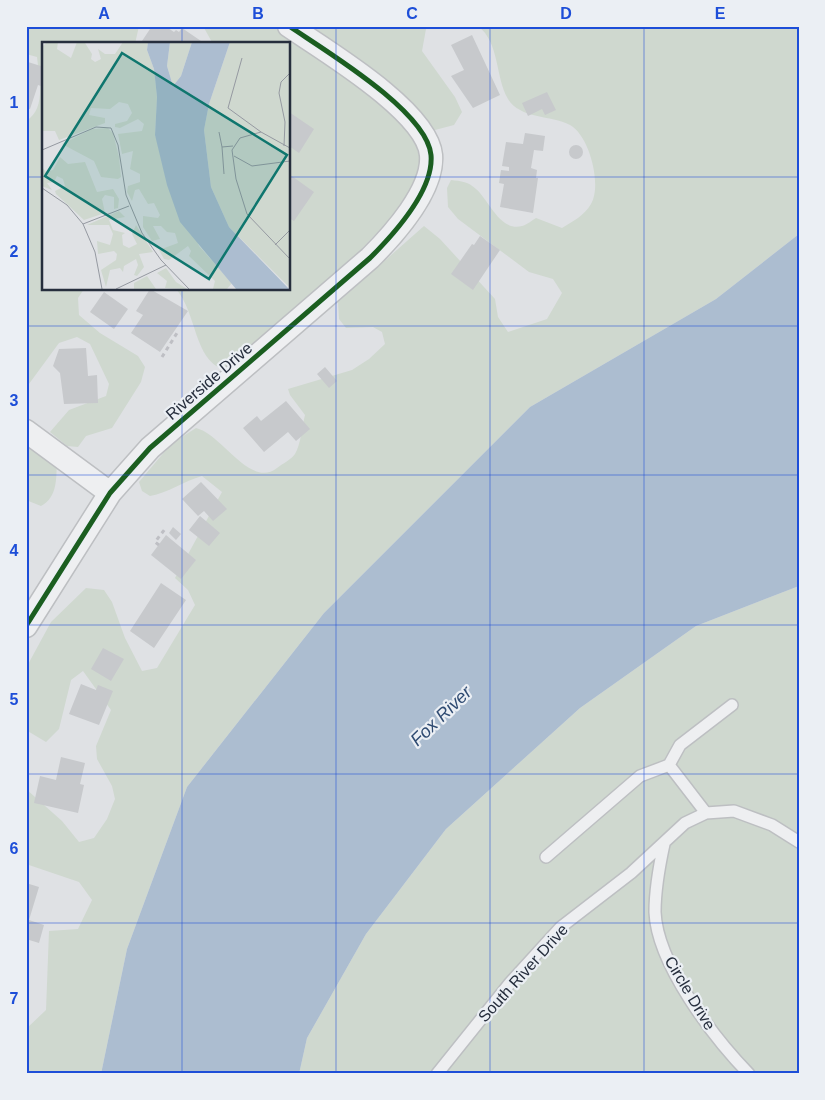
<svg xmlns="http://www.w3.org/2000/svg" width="825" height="1100" viewBox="0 0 825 1100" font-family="Helvetica,sans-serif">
<rect width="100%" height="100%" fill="#dfe1e4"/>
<path fill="#cfd8cf" d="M26 26H139L135 44H44V289H84L78 298 79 315 100 333 138 356 145 367 141 382 112 428 86 436 78 447 67 446 50 432 69 410 106 396 109 384 90 344 77 337 59 343 26 388V121C47 109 39 76 37 57L26 54Z
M203 26H277L369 87 390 107 415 142 420 159 411 197 314 299 233 365 223 369C194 360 197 313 176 289H289V44H213Z
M299 26H439L426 29 422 51 455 97 462 112 454 125 435 130 425 126Z
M478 26H799V234L716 299 530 407 324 613 187 787 127 949 101 1074H26V1029L46 1010 49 931 78 929 92 900 79 882 26 864V789L62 821 79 842 94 838 107 819 115 799 112 786 97 759 96 746 111 710 83 671 71 680 59 729 46 742 26 730V668L51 622 86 588 104 590 112 602 125 638 142 671 157 668 195 605 188 590 175 578 222 492 202 476C184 481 168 493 150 496L142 491 139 482 171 444 196 428C222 434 250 489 277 468 282 464 292 459 295 454 301 444 302 426 305 415L290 395 288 389 352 370 369 359 385 344 382 332 373 327 346 328 339 319 338 302 424 226 440 239 495 299 498 317 508 332 547 319 562 293 553 279 529 272 458 219 448 207 447 188 451 180C461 181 469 182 476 189 489 200 500 232 522 226 527 225 532 220 536 218L562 228C573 221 584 216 591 204 602 186 590 136 570 125 551 115 520 119 508 99 495 77 500 43 478 26Z
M26 438 57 461C56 478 58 497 41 506L26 500Z
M799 586V1074H299L307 1038 366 934 446 829 580 708 696 626Z"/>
<path fill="#acbdd0" d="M799 234V586L696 626 580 708 446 829 366 934 307 1038 299 1074H101L127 949 187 787 324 613 530 407 716 299Z"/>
<path fill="#c7c9cc" d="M152 26H165L174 32 176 30 179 32 182 28 201 41 199 44H140Z
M472 35 500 95 473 108 451 76 464 70 451 45Z
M28 62 44 67V87L38 85 30 109 26 108V65Z
M547 92 556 110 545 115 542 109 528 116 522 103Z
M289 112 314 129 299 153 289 146Z
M525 133 545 136 543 151 534 150 531 168 537 170 536 178H538L533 213 500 207 504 184 499 183 501 170 509 171V167L502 166 506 142 523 144Z
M569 152a7 7 0 1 1 14 0a7 7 0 1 1-14 0Z
M289 174 314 192 294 221 289 218Z
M480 236 500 250 473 290 451 274 472 244 474 245Z
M150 289 188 311 160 352 131 333 143 315 136 311Z
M104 292 128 309 114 329 90 312Z
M86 348 88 376 97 375 98 403 64 404 60 373 53 366 59 349Z
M325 367 337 381 329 388 317 374Z
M286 401 310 429 296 441 288 432 264 452 243 428 257 416 261 421Z
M201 482 227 509 213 521 204 511 198 516 182 499Z
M200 516 220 533 209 546 189 530Z
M173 527 181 534 176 540 169 533Z
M166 535 196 560 181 579 151 555Z
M161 583 186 600 154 648 130 631Z
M103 648 124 659 111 681 91 669Z
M81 684 96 690 98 685 113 691 99 725 69 714Z
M61 757 85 763 80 784 84 785 78 813 34 803 40 776 56 780Z
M26 883 39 887 29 920 44 925 39 943 26 939Z"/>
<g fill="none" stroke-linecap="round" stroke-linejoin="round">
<defs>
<path id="service" d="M706 813 669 765 680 745 732 705
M664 844C659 867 655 888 655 912 657 964 714 1038 749 1074
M546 857 640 776 669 765
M437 1074 510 983 561 927 631 873 685 823 706 813 734 811 772 825 799 842"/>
<path id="minor" d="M26 431 110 493
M26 626 110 493 150 448 370 258C393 235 434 190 431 155 427 111 324 50 289 26"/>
</defs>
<use href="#service" stroke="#bdbfc2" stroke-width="14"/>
<use href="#minor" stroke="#bdbfc2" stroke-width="25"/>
<path stroke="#bebfc4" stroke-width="3" stroke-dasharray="4 4" stroke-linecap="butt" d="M162 357 177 333 175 331
M159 545 155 542 165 529"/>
<use href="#service" stroke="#eeeff1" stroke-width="11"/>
<use href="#minor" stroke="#eeeff1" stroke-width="22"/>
<defs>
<path id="cycleway" d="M26 626 110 493 150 448 370 258C393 235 434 190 431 155 427 111 324 50 289 26"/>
</defs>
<use href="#cycleway" stroke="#ebeff4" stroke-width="8"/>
<use href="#cycleway" stroke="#1b5e20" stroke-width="5"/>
</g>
<path fill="none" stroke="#1d4ed8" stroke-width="1" stroke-opacity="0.55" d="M182 26V44M336 26V1074M490 26V1074M644 26V1074M26 177H44M289 177H799M182 289V1074M26 326H799M26 475H799M26 625H799M26 774H799M26 923H799"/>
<g text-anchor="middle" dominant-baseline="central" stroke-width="4.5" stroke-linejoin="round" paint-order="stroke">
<g font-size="16" fill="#262e3d" stroke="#ebeff4">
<text transform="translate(209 381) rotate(-41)">Riverside Drive</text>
<text transform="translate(523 973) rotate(-48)">South River Drive</text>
<text transform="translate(690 993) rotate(59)">Circle Drive</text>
</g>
<g font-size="18" font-style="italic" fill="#2f4b72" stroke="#ebeff4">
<text transform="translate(441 716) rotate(-44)">Fox River</text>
</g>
</g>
<g transform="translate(42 42)">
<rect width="248" height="248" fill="#dfe1e4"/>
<path d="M5 0H16L15 7 29 16 35 0 43 1 50 12 49 17 53 20 59 17 56 7 63 12H73L81 0H106L105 8 112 27 115 55 113 93 157 204 190 241 185 247H171L173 239 147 214 149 209 146 204 127 218 122 217 117 208 136 201 133 191 125 190 119 184H111L118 197 110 199 101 185V174L116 176 118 173 112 161 106 162 97 147 93 148 90 159 85 150 86 144 98 140V132L88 127 91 109 80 112 76 92 100 89 102 82 96 77 78 86 73 85V82L85 79 90 71 86 62 77 60 68 67 49 66 47 73 63 76V81L17 98 13 89H0V5ZM128 0H150L139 34 131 44 125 24ZM188 0H247V245L187 185 169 145 162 88 167 62ZM66 86 71 91 77 115 79 135 76 137 59 135 52 119 20 102 50 87ZM18 115 26 122 43 120 55 150 71 147 77 157 76 166 72 167V155L63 153 60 157 63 171 42 178 14 152 13 149 23 144 21 137 15 134 12 140 5 141 10 148 0 144V125L4 130 11 128ZM77 169 83 175 67 178 71 188 83 191 80 193 81 203 87 206 95 202 90 192 94 183 111 210 97 212 102 225 95 234 92 233 96 223 94 217 82 224 81 230 78 226 68 228 64 245 59 228 74 218 75 212 72 209 56 212 55 199 68 203 71 192 67 183H45ZM124 226 134 240 145 247 123 246 125 239 115 231ZM105 234 114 247H92V241Z" fill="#cfd8cf"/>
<path d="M106 0H128L125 24 131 44 139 34 150 0H188L167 62 162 88 169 145 187 185 247 247H194L138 180 125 143 113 93 115 55 112 27 105 8Z" fill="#acbdd0"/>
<path fill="none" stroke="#9599a1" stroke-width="1" d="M200 16 186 66 219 90M177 90 180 105 191 104M242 104 243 80 237 51 239 40 248 31M180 105 182 132M248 106 219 90 198 96 190 108 194 137 205 172 248 217M0 108 54 85 69 86 76 103 84 153 100 191 119 218 147 247M192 114 210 124 248 119M0 146 25 163 41 182 53 210 60 247M41 182 87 164M233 203 248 188M74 247 124 223"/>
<path fill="#0f766e" fill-opacity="0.15" stroke="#0f766e" stroke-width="2.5" d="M80 11 245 113 167 237 3 134Z"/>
<rect width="248" height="248" fill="none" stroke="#262e3d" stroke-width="2.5"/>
</g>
<rect width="825" height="1100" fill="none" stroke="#ebeff4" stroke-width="55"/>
<rect x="28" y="28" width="770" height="1044" fill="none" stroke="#1d4ed8" stroke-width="2"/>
<g font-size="16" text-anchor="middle" font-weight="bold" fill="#1d4ed8">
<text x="104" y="19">A</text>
<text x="258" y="19">B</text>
<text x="412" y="19">C</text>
<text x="566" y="19">D</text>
<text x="720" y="19">E</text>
<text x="14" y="108">1</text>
<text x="14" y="257">2</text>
<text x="14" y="406">3</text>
<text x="14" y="556">4</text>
<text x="14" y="705">5</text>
<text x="14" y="854">6</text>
<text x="14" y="1004">7</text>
</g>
</svg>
